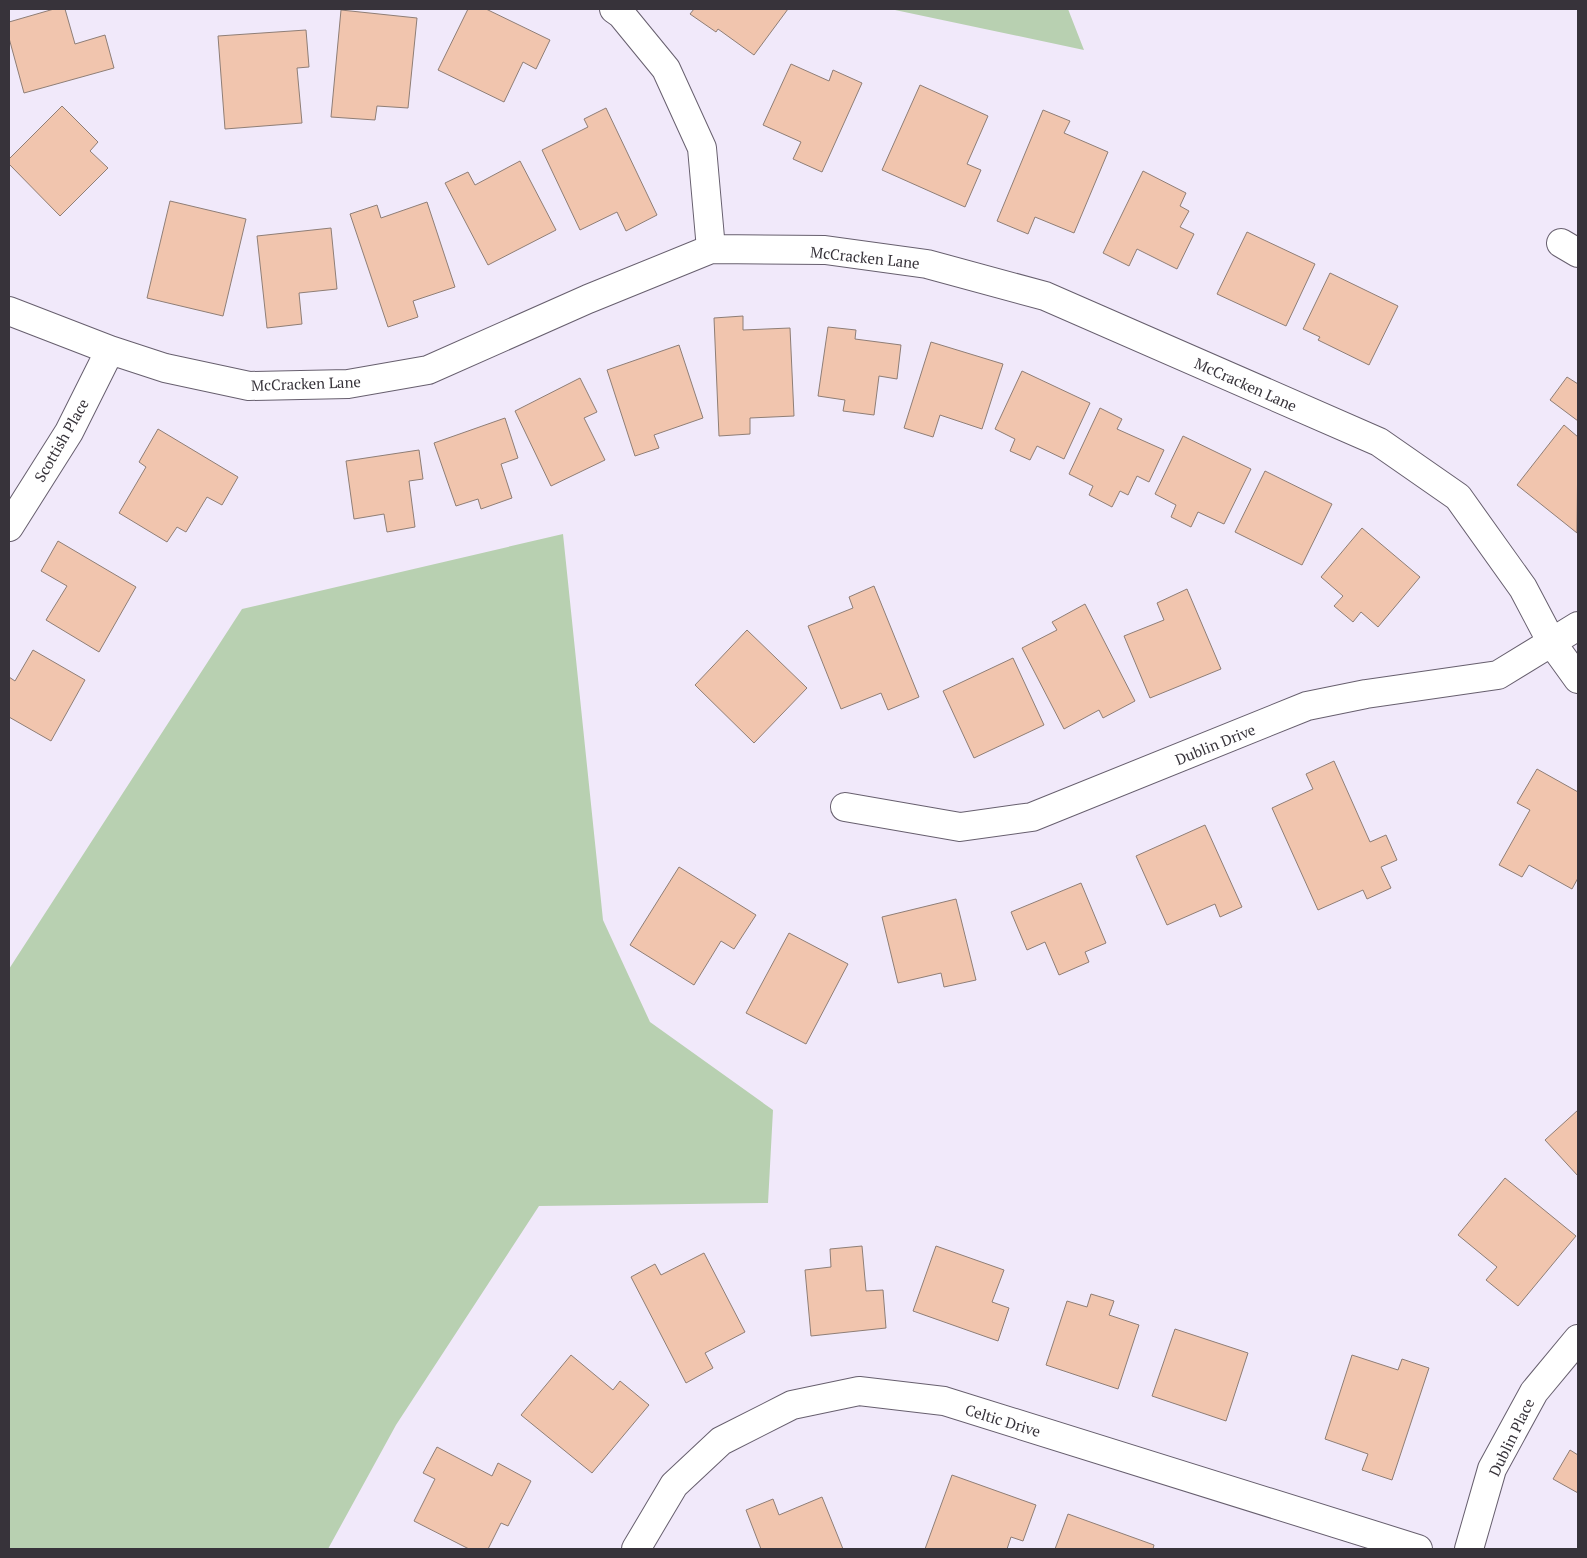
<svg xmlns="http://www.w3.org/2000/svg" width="1587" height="1558" viewBox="0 0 1587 1558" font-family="'PT Serif',serif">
<rect width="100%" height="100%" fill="#f1e9fa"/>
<path fill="#b8d0b1" d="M894 9H1068L1084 50 895 10Z
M563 534 603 920 650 1022 773 1110 768 1203 539 1206 396 1425 328 1549H9V969L242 609Z"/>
<path fill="#f1c5ae" stroke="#8f7e76" d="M54 9H65L75 44 105 35 114 68 24 93 9 38V22Z
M468 9H486L550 40 536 69 523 62 504 102 438 70Z
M694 9H788L754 55 718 29 716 32 690 14Z
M341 10 417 18 408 108 377 106 375 120 331 117Z
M306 30 309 67 297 68 302 123 225 129 218 36Z
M791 64 829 81 833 70 862 83 822 172 793 159 801 142 763 125Z
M920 85 988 116 967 164 981 170 965 207 882 170Z
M62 106 98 142 90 151 108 168 60 216 9 164V159Z
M606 108 657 215 626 231 617 212 580 230 542 150 588 127 584 119Z
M1043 110 1070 121 1064 133 1108 152 1074 233 1035 217 1028 234 997 221Z
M520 161 556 230 488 265 445 183 468 172 475 185Z
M1143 171 1186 193 1180 206 1189 211 1180 227 1194 234 1177 269 1137 249 1129 266 1103 253Z
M170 201 246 219 223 316 147 298Z
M427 202 455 287 413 301 418 317 388 327 350 214 377 205 381 218Z
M331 228 337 289 299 293 302 324 267 328 257 236Z
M1247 232 1315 264 1286 326 1217 294Z
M1330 273 1398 306 1369 365 1318 340 1320 337 1303 329Z
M743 316V330L790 328 794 416 750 418V434L719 436 714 318Z
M828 327 856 330 855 339 901 345 897 379 879 376 874 415 843 411 845 400 818 396Z
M931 342 1003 364 982 429 940 415 933 437 904 428Z
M679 345 703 418 654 435 659 448 635 456 607 370Z
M1022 371 1090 403 1064 459 1037 446 1030 460 1010 451 1015 439 995 429Z
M1567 377 1578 384V421L1550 400Z
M580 378 597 412 584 418 605 460 551 486 515 411Z
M1100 408 1122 419 1117 429 1164 450 1149 482 1137 476 1128 495 1120 491 1112 507 1089 495 1093 486 1069 474Z
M505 418 518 458 501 464 512 498 481 509 478 499 456 506 434 443Z
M1564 425 1578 437 1577 533 1517 485Z
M158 429 238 477 222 505 207 497 186 532 177 527 167 542 119 513 146 467 139 462Z
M1183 436 1251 469 1224 524 1198 512 1191 527 1171 517 1176 505 1155 494Z
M419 450 423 479 409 481 415 527 387 532 384 514 354 519 346 461Z
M1265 471 1332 504 1302 565 1235 532Z
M1362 528 1420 577 1378 627 1361 612 1353 622 1334 606 1343 596 1321 577Z
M58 541 136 587 99 652 46 620 67 586 41 571Z
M874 586 919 697 888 710 881 693 841 709 808 626 853 608 849 597Z
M1187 589 1221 669 1150 698 1124 636 1164 620 1157 603Z
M1085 604 1135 701 1103 718 1099 710 1064 729 1022 648 1057 630 1052 622Z
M747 630 807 688 754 743 695 685Z
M33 650 85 680 51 741 9 717V677L15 681Z
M1013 658 1044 725 974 758 943 691Z
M1334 761 1370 842 1386 835 1397 860 1381 867 1391 888 1367 899 1363 890 1318 910 1272 808 1313 789 1306 774Z
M1537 769 1578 792V878L1572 889 1529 865 1522 877 1499 865 1530 810 1517 803Z
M1205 825 1242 907 1220 917 1215 904 1167 925 1136 856Z
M679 867 756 915 734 949 721 941 694 985 630 945Z
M1081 883 1106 943 1085 952 1089 962 1059 975 1045 942 1027 950 1011 912Z
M956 899 976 980 944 987 941 973 898 983 882 917Z
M789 933 848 964 806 1044 746 1013Z
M1578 1110V1176L1545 1140Z
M1505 1178 1576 1236 1518 1306 1486 1280 1497 1267 1458 1235Z
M862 1246 866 1291 883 1290 886 1328 811 1336 805 1270 831 1267 830 1249Z
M936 1246 1004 1270 992 1302 1009 1308 998 1341 913 1311Z
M704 1253 745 1332 705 1353 713 1368 686 1383 631 1277 655 1264 661 1275Z
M1091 1294 1114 1301 1109 1315 1139 1325 1118 1389 1046 1365 1067 1301 1087 1307Z
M1175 1329 1248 1353 1226 1421 1152 1396Z
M571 1355 613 1390 620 1381 649 1405 592 1473 521 1415Z
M1352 1355 1398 1370 1402 1359 1429 1368 1392 1480 1362 1470 1368 1454 1325 1439Z
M437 1447 492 1476 498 1463 531 1481 508 1526 501 1523 488 1549H469L414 1521 435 1479 423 1473Z
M1570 1450 1578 1455V1493L1553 1479Z
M952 1475 1036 1505 1023 1541 1011 1537 1007 1549H925Z
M822 1497 843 1549H761L746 1510 773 1499 779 1515Z
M1068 1514 1154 1545 1153 1549H1055Z"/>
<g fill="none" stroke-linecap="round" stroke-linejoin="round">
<defs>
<path id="minor" d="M614 9 621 14 666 69 702 148 711 249
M1561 243 1578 253
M9 311 110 350 165 368 249 386 348 384 428 370 588 299 711 249 825 250 927 264 1045 296 1379 442 1458 497 1523 588 1552 643 1578 679
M9 527 69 432 110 350
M845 807 960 827 1032 817 1307 706 1366 694 1498 675 1578 626
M636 1549 674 1485 721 1441 792 1405 859 1391 944 1401 1418 1549
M1469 1549 1492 1469 1534 1392 1578 1339"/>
</defs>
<use href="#minor" stroke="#675f6e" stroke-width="30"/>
<use href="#minor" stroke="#fff" stroke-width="28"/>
</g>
<g text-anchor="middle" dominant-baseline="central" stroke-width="4" stroke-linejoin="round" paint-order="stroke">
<g font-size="15" fill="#37333a" stroke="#fff">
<text transform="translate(865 257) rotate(6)">McCracken Lane</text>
<text transform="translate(306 383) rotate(-2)">McCracken Lane</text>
<text transform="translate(1246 384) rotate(24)">McCracken Lane</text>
<text transform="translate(61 440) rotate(-60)">Scottish Place</text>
<text transform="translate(1215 744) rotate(-22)">Dublin Drive</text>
<text transform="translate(1003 1420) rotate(17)">Celtic Drive</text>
<text transform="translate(1511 1437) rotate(-64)">Dublin Place</text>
</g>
</g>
<rect width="1587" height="1558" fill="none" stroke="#37333a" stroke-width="20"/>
</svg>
